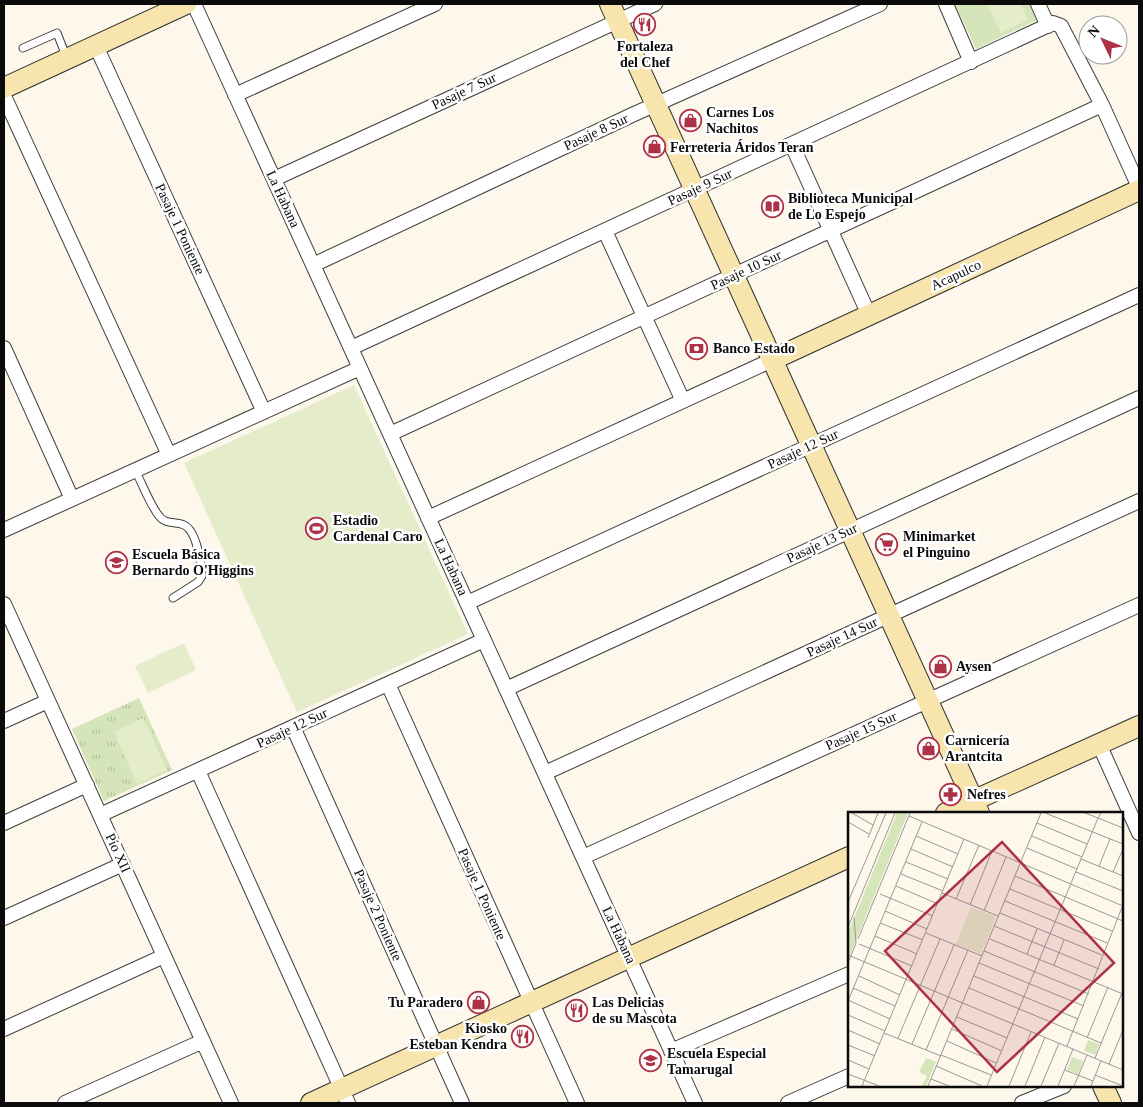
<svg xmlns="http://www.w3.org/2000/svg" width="1143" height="1107" viewBox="0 0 1143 1107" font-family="Georgia,serif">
<defs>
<pattern id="grass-tufts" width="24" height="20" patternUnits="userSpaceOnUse" patternTransform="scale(1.25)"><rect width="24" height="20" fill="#d5e4b9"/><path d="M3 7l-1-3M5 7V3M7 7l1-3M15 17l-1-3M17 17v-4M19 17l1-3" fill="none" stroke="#b6c29e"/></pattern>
</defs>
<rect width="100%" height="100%" fill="#fdf7ec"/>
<path fill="url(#grass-tufts)" d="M139 698 172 770 104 801 72 729Z"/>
<path fill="#d5e4b9" d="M955 4H1030L1037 20 976 49Z"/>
<path fill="#e4ecca" d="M987 4H1021L1028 20 1001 33Z
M354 385 468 634 297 712 184 463Z
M184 643 196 670 148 693 135 666Z
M143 718 167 770 137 784 114 732Z"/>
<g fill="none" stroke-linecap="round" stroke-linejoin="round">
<defs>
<path id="lane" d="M23 48 57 33 66 56
M135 470C143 485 149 503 159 516 166 525 175 521 184 525 197 531 201 563 202 576L198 582 173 598"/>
<path id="street" d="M194 4 695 1103
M946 4 971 62
M1038 4 1048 26
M96 46 264 412
M235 95 435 4
M4 96 169 455
M792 145 869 315
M274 179 655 4
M605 231 683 401
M313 265 632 115 880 4
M4 348 72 499
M351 348 1053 23 1061 26 1102 105 1139 187
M390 434 1102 105
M428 518 772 360
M4 530 360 368
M467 603 1139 295
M4 604 231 1103
M388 684 577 1103
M506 689 1139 398
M4 721 48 701
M293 727 462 1103
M1099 744 1139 833
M198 771 348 1103
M545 773 1139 501
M100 815 484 640
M4 823 87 785
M583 857 1139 605
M4 918 123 864
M4 1029 164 956
M671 1051 849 974
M65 1103 203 1041
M788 1103 849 1076
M1022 1103 1064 1086"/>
<path id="secondary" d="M610 4 979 813
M4 88 186 4
M772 360 1139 190
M946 813 1139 726
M1103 1086 1111 1103
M311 1103 849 857"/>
</defs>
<use href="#lane" stroke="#3e3e3e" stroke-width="9"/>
<use href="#street" stroke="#3e3e3e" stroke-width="16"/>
<use href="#secondary" stroke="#2d2d2d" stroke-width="22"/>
<use href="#lane" stroke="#fff" stroke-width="7"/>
<use href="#street" stroke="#fff" stroke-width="14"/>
<use href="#secondary" stroke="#f7e5ad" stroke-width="20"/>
</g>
<defs>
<symbol id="restaurant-ring" viewBox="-11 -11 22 22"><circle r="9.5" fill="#fff" stroke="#ad3248" stroke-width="1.5"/><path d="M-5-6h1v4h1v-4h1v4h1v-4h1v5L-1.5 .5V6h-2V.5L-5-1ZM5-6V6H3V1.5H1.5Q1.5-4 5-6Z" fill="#ad3248"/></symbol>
<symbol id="shop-ring" viewBox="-11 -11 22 22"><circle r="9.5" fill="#fff" stroke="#ad3248" stroke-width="1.5"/><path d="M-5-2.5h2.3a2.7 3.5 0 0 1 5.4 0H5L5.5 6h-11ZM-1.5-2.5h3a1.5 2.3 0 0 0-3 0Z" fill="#ad3248"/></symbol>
<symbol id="library-ring" viewBox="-11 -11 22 22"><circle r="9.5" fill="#fff" stroke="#ad3248" stroke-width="1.5"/><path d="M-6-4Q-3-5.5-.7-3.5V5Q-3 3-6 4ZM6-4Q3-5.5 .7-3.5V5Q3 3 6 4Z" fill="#ad3248"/></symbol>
<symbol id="bank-ring" viewBox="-11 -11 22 22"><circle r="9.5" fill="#fff" stroke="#ad3248" stroke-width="1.5"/><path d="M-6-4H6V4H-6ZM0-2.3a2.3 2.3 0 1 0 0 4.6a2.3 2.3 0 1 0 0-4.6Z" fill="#ad3248"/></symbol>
<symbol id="stadium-ring" viewBox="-11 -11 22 22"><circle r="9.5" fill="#fff" stroke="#ad3248" stroke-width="1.5"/><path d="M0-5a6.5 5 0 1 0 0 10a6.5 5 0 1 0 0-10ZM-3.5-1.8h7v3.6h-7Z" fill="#ad3248"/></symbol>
<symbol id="supermarket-ring" viewBox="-11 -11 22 22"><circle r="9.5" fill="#fff" stroke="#ad3248" stroke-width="1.5"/><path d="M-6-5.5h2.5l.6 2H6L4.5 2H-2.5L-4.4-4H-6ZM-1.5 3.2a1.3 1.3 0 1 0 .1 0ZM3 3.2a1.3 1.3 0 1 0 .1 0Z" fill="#ad3248"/></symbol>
<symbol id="school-ring" viewBox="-11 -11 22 22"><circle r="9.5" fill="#fff" stroke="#ad3248" stroke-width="1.5"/><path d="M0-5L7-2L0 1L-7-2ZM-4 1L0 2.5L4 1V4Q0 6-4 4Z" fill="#ad3248"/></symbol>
<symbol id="pharmacy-ring" viewBox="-11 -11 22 22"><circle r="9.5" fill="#fff" stroke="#ad3248" stroke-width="1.5"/><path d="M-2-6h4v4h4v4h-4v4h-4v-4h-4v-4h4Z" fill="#ad3248"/></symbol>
</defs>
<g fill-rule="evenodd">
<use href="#restaurant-ring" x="632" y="12" width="25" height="25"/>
<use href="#shop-ring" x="678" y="108" width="25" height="25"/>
<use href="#shop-ring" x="642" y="134" width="25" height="25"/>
<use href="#library-ring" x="760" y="194" width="25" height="25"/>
<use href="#bank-ring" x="684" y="336" width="25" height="25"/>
<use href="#stadium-ring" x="304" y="516" width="25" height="25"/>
<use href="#supermarket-ring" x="874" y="532" width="25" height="25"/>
<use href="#school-ring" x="104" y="550" width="25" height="25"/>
<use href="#shop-ring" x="928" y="654" width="25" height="25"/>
<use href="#shop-ring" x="916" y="736" width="25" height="25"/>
<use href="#pharmacy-ring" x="938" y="782" width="25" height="25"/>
<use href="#shop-ring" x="466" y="990" width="25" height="25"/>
<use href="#restaurant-ring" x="564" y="998" width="25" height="25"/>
<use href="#restaurant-ring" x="510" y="1024" width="25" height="25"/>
<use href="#school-ring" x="638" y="1048" width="25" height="25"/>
</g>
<g text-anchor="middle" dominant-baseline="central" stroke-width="5" stroke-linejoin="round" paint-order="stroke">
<g font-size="14" font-weight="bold" fill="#0b0b0b" stroke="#fff" text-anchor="start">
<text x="645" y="46" text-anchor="middle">Fortaleza<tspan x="645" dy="16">del Chef</tspan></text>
<text x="706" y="112">Carnes Los<tspan x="706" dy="16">Nachitos</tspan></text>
<text x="670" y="147">Ferreteria Áridos Teran</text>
<text x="788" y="198">Biblioteca Municipal<tspan x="788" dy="16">de Lo Espejo</tspan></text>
<text x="713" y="348">Banco Estado</text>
<text x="333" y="520">Estadio<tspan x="333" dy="16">Cardenal Caro</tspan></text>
<text x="903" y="536">Minimarket<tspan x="903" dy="16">el Pinguino</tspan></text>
<text x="132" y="554">Escuela Básica<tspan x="132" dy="16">Bernardo O'Higgins</tspan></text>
<text x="956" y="666">Aysen</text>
<text x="945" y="740">Carnicería<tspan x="945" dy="16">Arantcita</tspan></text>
<text x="967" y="794">Nefres</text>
<text x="463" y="1002" text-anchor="end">Tu Paradero</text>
<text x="592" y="1002">Las Delicias<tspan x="592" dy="16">de su Mascota</tspan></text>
<text x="507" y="1028" text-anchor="end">Kiosko<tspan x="507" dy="16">Esteban Kendra</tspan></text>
<text x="667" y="1053">Escuela Especial<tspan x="667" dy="16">Tamarugal</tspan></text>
</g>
<g font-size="14" fill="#0b0b0b" stroke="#fff">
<text transform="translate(464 91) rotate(-25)">Pasaje 7 Sur</text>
<text transform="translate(596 132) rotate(-25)">Pasaje 8 Sur</text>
<text transform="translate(700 187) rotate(-25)">Pasaje 9 Sur</text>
<text transform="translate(283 199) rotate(65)">La Habana</text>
<text transform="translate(180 229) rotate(65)">Pasaje 1 Poniente</text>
<text transform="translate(746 270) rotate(-25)">Pasaje 10 Sur</text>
<text transform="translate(956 275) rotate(-25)">Acapulco</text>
<text transform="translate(803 449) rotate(-25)">Pasaje 12 Sur</text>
<text transform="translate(822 543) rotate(-25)">Pasaje 13 Sur</text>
<text transform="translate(451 567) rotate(65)">La Habana</text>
<text transform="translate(842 637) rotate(-25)">Pasaje 14 Sur</text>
<text transform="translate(292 728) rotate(-25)">Pasaje 12 Sur</text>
<text transform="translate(861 731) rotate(-24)">Pasaje 15 Sur</text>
<text transform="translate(118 853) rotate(65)">Pío XII</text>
<text transform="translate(482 894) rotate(66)">Pasaje 1 Poniente</text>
<text transform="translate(378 915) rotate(66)">Pasaje 2 Poniente</text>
<text transform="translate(619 935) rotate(65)">La Habana</text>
</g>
</g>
<g transform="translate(848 812)">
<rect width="275" height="275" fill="#fdf7ec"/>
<path d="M240 228 251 232 247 243 236 239Z" fill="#d5e4b9"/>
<path d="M49 1H60L0 148V121ZM224 245 235 249 230 262 219 257ZM78 246 88 250 78 274H74L79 264 71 260Z" fill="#d5e4b9"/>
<path d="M123 95 148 105 133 142 108 132Z" fill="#e4ecca"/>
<path fill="none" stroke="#9c9992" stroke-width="1" d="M4 1 25 13M197 1 275 32M237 1 250 6 253 1M61 4 275 94M0 10 21 22M189 11 239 32M68 24 110 42M184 24 234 45M20 26 30 1M179 36 229 57M63 37 105 55M233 47 275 64M58 50 100 67M251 54 262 27M228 60 275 79M265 60 275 37M53 62 95 79M167 64 275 109M48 74 90 92M162 77 264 119M94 81 150 104M32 82 85 104M108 87 131 33M157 89 259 131M0 90 38 1M122 93 144 39M37 99 79 117M136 99 158 45M152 101 254 143M6 105 8 131M32 111 75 128M146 114 251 157M0 115 47 1M78 121 134 144M27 124 69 142M10 127 62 1M142 127 275 182M11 132 64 154M136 139 241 182M179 142 189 117M0 143 165 212M0 151 8 131M131 151 236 194M206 153 216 128M11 164 52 183M126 164 230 207M5 176 47 194M121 176 253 231M0 188 42 207M0 189 74 10M0 203 37 219M109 205 159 226M165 212 275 258M104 217 154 239M0 218 32 232M36 221 93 244M50 226 92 127M239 226 260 175M99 229 148 251M64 232 106 133M0 233 27 244M219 234 275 93M78 238 120 138M93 243 143 263M247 246 274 181M0 248 21 257M261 252 275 218M88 254 134 274M217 258 245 269M0 262 31 274M247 263 275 274M83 267 101 274M14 274 116 27M80 274 193 1M139 274 250 6 275 16M161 274 183 220M177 274 197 225M193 274 211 231M210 274 225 237M226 274 239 243M243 274 253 249"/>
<path fill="#ad3248" fill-opacity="0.15" stroke="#ad3248" stroke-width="2.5" d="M154 30 266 151 149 260 37 139Z"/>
<rect width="275" height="275" fill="none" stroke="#0b0b0b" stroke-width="2.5"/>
</g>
<rect width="1143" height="1107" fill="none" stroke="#0b0b0b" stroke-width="10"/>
<g transform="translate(1103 40) rotate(313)"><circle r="24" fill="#ffffff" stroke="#9d9d9d"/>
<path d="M0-4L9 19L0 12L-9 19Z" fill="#ad3248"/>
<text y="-8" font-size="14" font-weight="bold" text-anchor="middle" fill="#0b0b0b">N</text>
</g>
</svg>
